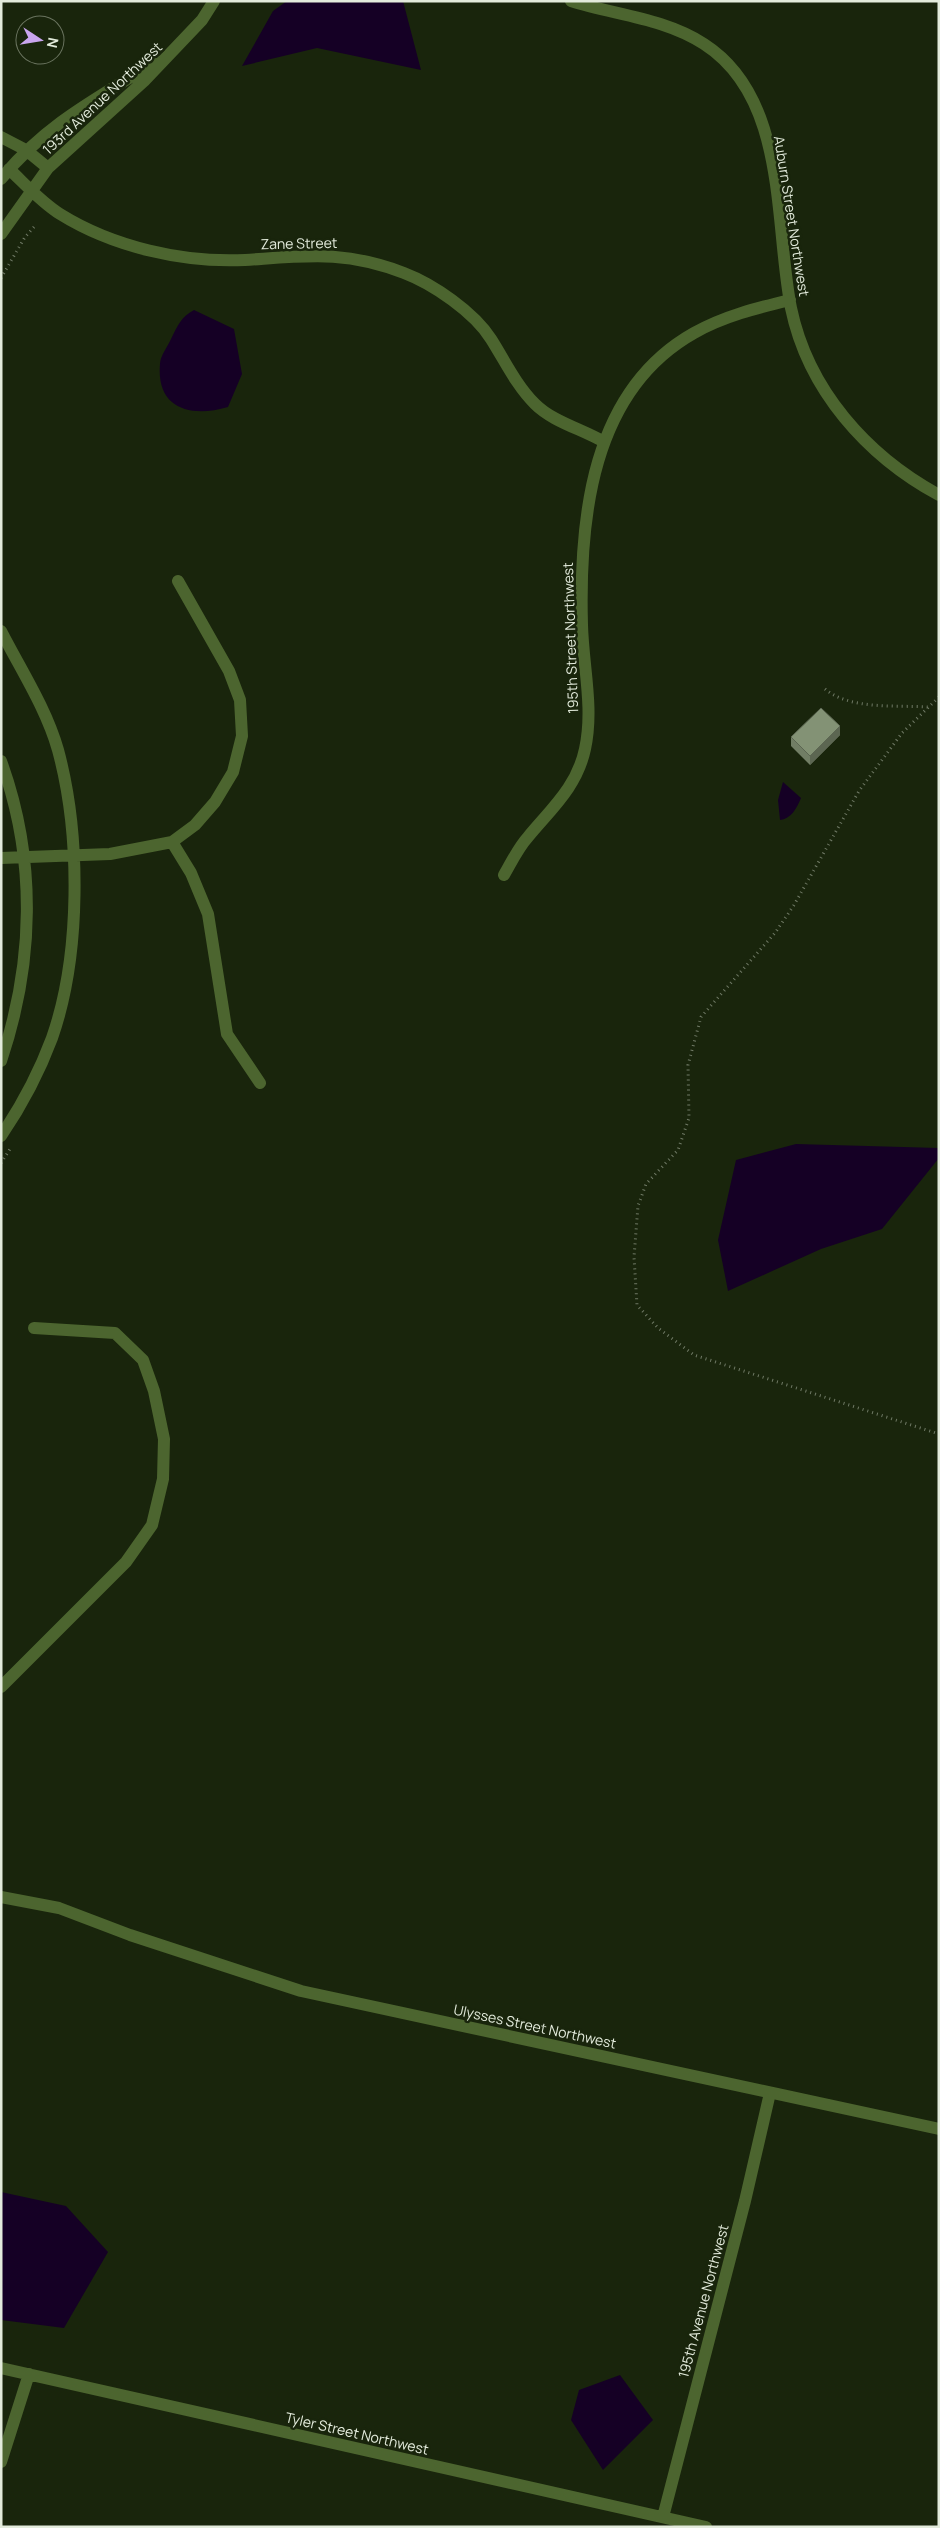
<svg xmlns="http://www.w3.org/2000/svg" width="940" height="2528" viewBox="0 0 940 2528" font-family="Manrope,sans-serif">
<rect width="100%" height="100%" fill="#19250c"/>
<path fill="#150025" d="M287 1H403L421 70 317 48 242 66 273 11Z
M194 310 234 329 242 374 228 407C191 418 156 409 160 364 160 356 168 346 171 339 178 325 181 317 194 310Z
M783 782 801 798C797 808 791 819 780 820L778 800Z
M796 1144 939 1148V1158L882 1229 821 1249 728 1291 718 1240 736 1160Z
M1 2192 66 2206 108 2252 64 2328 1 2320Z
M620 2375 653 2420 603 2470 571 2420 579 2390Z"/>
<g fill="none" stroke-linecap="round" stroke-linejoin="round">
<path stroke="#707a66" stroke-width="3" stroke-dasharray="1 4" stroke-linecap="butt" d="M1 278 25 237 34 227
M825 689C850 710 896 705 928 707
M939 697 902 733 859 791 794 905 775 933 701 1017 688 1065 689 1118 678 1150 646 1184 638 1206 634 1257 637 1305 658 1328 694 1355 939 1434
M1 1163 10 1149"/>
<path stroke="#4c652f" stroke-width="12" d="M571 1C615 15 664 18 704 44 788 98 774 222 791 308 808 390 867 456 939 495
M1 137 26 150 48 168
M9 169C25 184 41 202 60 214 113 247 183 263 245 260 306 256 345 250 404 273 433 284 474 312 491 339 505 361 516 385 535 404 553 422 582 429 604 442
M1 179C47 123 98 98 157 61
M1 234 48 168 144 81 202 20 214 1
M1 631C21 670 46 708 58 750 81 835 81 955 52 1038 39 1073 22 1105 1 1136
M1 761C37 860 34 963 1 1061
M172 842 191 873 208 914 227 1034 260 1083
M1 858 110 854 172 842 195 825 215 802 233 772 242 736 240 700 229 671 178 581
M504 875C511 863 518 848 528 837 551 809 577 787 585 749 594 708 583 666 582 625 579 519 591 391 694 333 724 316 757 308 790 300
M1 1687 126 1562 152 1525 163 1479 164 1439 154 1391 143 1360 115 1333 34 1328
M1 1897 59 1908 130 1935 301 1991 939 2129
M1 2368 706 2527
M1 2462 29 2374
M663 2517 745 2201 770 2093"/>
</g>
<path fill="#717e65" d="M840 735 810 765 791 746V737Z"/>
<path fill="#5c6652" d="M840 726V735L810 765V756Z"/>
<path fill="#839275" stroke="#5c6652" d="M821 708 840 726 810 756 791 737Z"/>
<g text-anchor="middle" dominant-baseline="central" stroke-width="5" stroke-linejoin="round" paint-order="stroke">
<g font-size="14" fill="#e3ebdc" stroke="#19250c">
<text transform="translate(102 98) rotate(-43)">193rd Avenue Northwest</text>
<text transform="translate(792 216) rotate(81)">Auburn Street Northwest</text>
<text transform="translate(299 243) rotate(-1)">Zane Street</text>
<text transform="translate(570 638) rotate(-92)">195th Street Northwest</text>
<text transform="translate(535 2026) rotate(12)">Ulysses Street Northwest</text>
<text transform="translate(703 2301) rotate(-75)">195th Avenue Northwest</text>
<text transform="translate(357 2433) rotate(13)">Tyler Street Northwest</text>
</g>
</g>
<rect width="940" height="2528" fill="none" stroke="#e3ebdc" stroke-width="5"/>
<g transform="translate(40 40) rotate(102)"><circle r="24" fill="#19250c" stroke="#6a745f"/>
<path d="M0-4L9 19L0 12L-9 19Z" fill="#c9a5ee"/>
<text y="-8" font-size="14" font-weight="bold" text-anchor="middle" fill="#e3ebdc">N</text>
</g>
</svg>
